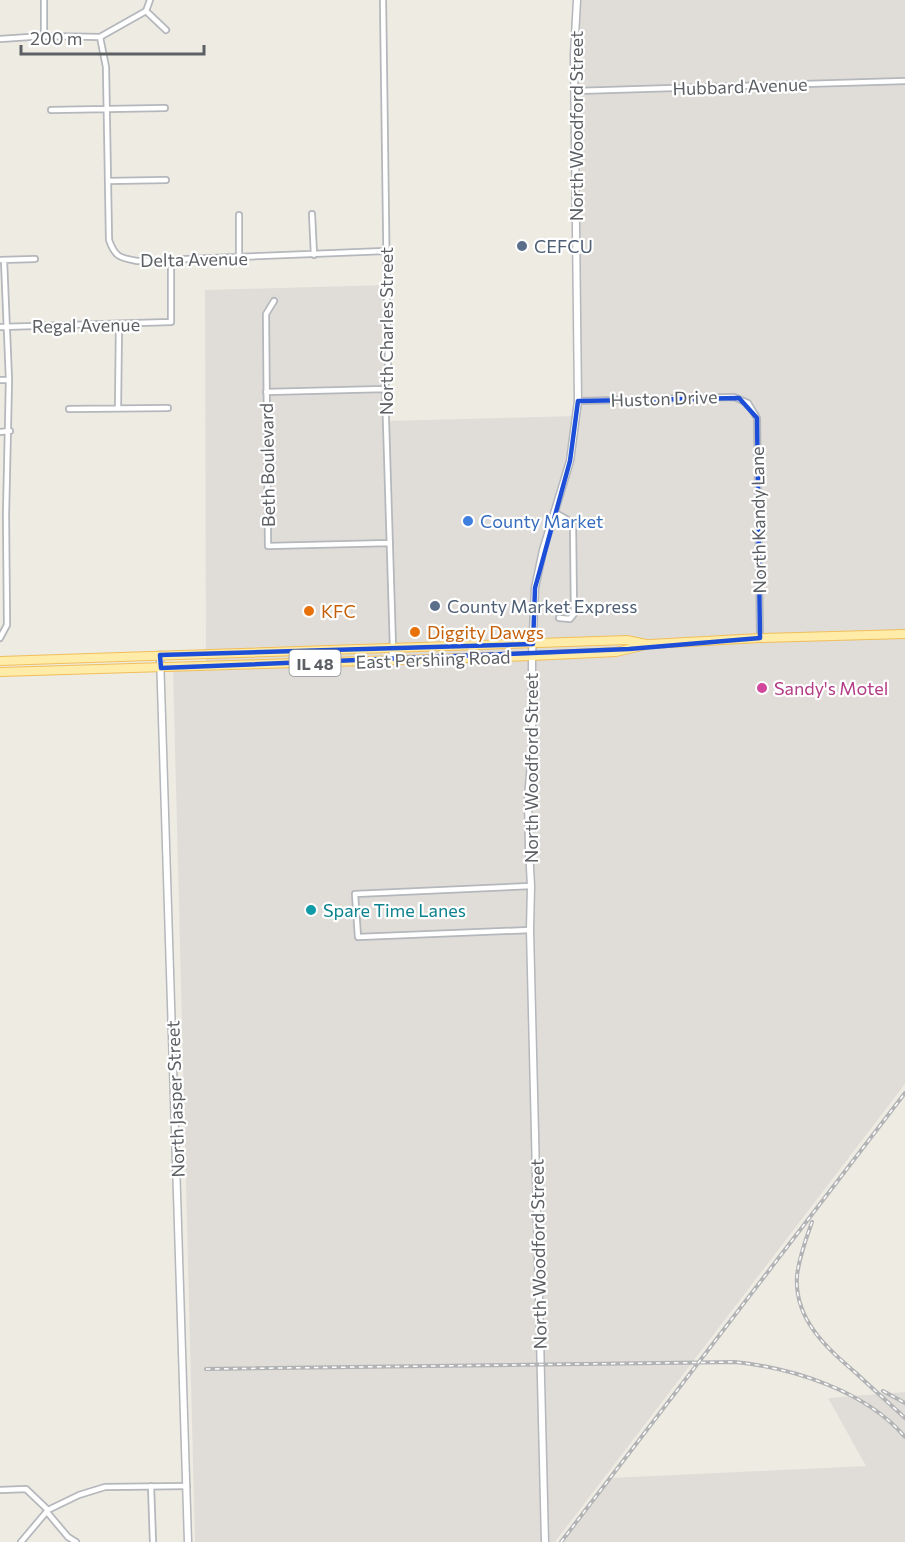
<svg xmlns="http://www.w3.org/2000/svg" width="905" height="1542" viewBox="0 0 905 1542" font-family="Commissioner,sans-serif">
<rect width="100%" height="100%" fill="#eeebe3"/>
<path fill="#e0ddd8" d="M577 0H905V1084L555 1542H195L173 668 206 666 205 290 386 285 387 421 577 416 575 136Z
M905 1392V1542H561L611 1478 866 1466 828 1398Z"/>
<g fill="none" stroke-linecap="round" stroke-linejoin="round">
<defs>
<path id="minor" d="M44 0V36
M383 0 388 368 385 389 393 648 390 661
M146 11 166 30
M100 37 106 67 109 240C115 257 120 258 137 261L385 251
M0 39 44 36 100 37 146 11 150 0
M576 91 905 81
M51 110 165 108
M108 181 166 180
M312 214 314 255
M239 258V215
M0 260 35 259
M274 301 266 314 268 546 390 543
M0 327 171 322V261
M0 380H9
M266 392 385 389
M578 401 734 397 748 403 757 418 760 638
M118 408 119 324
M69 409 168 408
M0 432 10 431
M554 512 573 523 574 614 570 619 559 618
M0 638 7 625 6 515 9 380 4 260
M530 930 358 937 355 894 531 886
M151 1486 153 1542
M0 1490 26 1489 48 1510
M47 1512 68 1537 76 1542
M21 1542 48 1510 79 1495 105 1487 187 1486"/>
<path id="tertiary" d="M160 655 188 1542
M545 1542 530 930 531 886 529 849 528 797 532 753V656L535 588 543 550 570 461 578 401 574 55 577 0"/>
<path id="primary" d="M0 661 627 640 646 644
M0 672 532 656 616 652 650 644 760 638 905 634"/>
</defs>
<use href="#minor" stroke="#b4b7bb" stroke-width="8"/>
<use href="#tertiary" stroke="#b4b7bb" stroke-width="9"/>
<use href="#primary" stroke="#f1be59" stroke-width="10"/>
<use href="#minor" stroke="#fff" stroke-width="4.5"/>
<use href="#tertiary" stroke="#fff" stroke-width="6"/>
<use href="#primary" stroke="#ffeca8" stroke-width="8"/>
<defs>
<path id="rail" d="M812 1222C806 1239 799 1257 797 1276 794 1320 827 1348 857 1374 873 1389 889 1403 905 1418
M206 1369 735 1362C793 1368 866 1391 905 1437
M883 1391 905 1403
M561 1542 905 1093"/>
</defs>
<use href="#rail" stroke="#b2b3b4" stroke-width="4"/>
<use href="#rail" stroke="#fff" stroke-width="1.5" stroke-dasharray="4.5" stroke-linecap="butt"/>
</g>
<path fill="none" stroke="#1d4ed8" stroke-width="4.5" stroke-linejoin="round" d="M739 398 757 418 760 638 629 649 161 668 160 655 533 644 535 588 570 461 578 401Z"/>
<g fill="#5c6f8a" stroke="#fff" stroke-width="2">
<circle cx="522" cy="246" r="6"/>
<circle cx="435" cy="606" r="6"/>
</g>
<circle fill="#3f7fe0" stroke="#fff" stroke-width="2" cx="468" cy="521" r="6"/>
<g fill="#e8710a" stroke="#fff" stroke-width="2">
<circle cx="309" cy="611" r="6"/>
<circle cx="415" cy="632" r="6"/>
</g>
<circle fill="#d1479c" stroke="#fff" stroke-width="2" cx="762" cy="688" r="6"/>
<circle fill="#0f9aa8" stroke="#fff" stroke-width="2" cx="311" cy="910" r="6"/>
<g text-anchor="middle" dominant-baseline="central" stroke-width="4.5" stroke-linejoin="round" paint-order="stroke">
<rect fill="#fff" stroke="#8d9092" stroke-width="1.5" x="289.5" y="650" width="51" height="26" rx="4.5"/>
<g font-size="16" font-weight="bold" fill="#5c6064">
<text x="315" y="663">IL 48</text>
</g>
<g font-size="18" fill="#5c6064" stroke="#fff">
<text transform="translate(740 86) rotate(-2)">Hubbard Avenue</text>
<text transform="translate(576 126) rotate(-90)">North Woodford Street</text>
<text transform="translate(194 259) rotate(-1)">Delta Avenue</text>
<text transform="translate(86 325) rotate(-1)">Regal Avenue</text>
<text transform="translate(386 331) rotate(-90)">North Charles Street</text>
<text transform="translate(664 398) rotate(-2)">Huston Drive</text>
<text transform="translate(267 465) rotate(-91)">Beth Boulevard</text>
<text transform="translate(758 520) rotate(-91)">North Kandy Lane</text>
<text transform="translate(433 659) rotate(-2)">East Pershing Road</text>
<text transform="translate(531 768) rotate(-90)">North Woodford Street</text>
<text transform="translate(175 1099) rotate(-92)">North Jasper Street</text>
<text transform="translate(538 1254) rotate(-91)">North Woodford Street</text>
</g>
<g font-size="18" fill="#4e5e75" stroke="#fff" text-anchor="start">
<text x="534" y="246">CEFCU</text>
<text x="447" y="606">County Market Express</text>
</g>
<g font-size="18" fill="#366cbe" stroke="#fff" text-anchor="start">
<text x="480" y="521">County Market</text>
</g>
<g font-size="18" fill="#c56008" stroke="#fff" text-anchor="start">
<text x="321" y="611">KFC</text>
<text x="427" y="632">Diggity Dawgs</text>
</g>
<g font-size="18" fill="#b23c85" stroke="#fff" text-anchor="start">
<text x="774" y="688">Sandy's Motel</text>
</g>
<g font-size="18" fill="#0d838f" stroke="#fff" text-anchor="start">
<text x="323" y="910">Spare Time Lanes</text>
</g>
</g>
<path d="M21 45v9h183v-9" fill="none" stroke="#5c6064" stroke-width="3"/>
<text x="30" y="45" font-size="18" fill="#5c6064" stroke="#ffffff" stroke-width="4.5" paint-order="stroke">200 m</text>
</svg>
